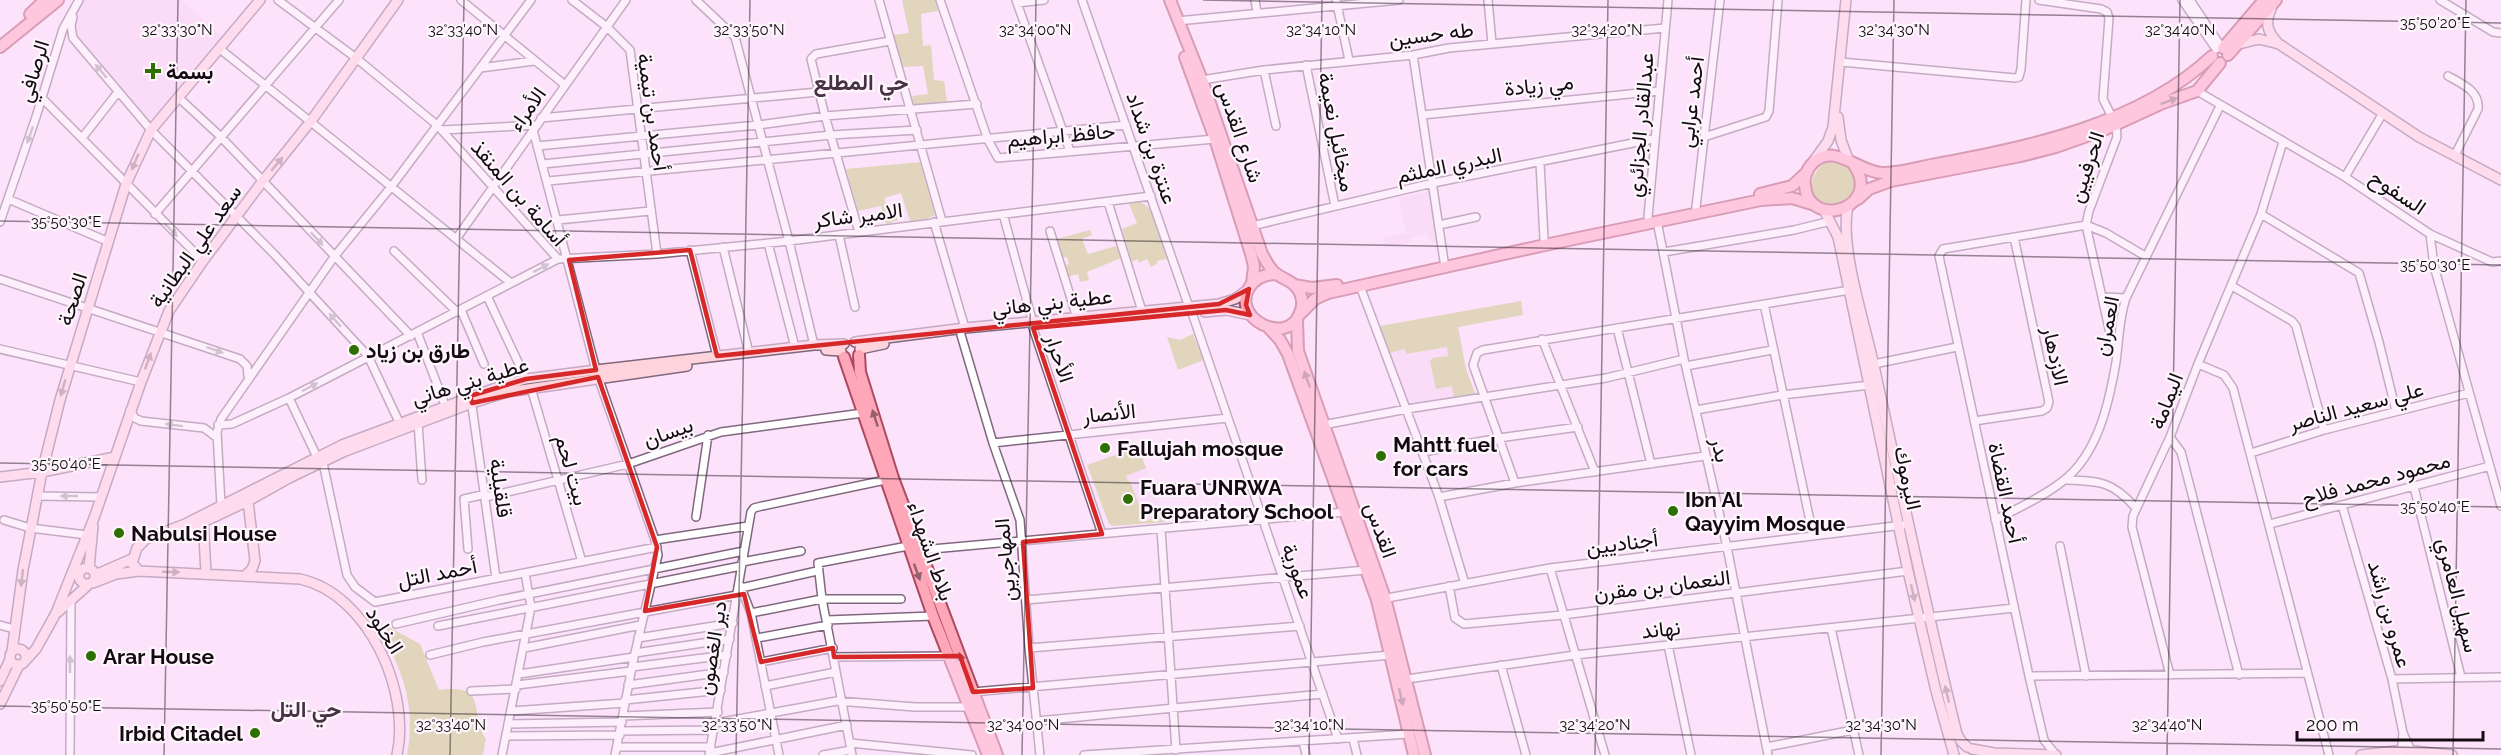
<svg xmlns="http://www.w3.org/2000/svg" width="2501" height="755" viewBox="0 0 2501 755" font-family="Raleway,Vazirmatn,sans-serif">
<rect width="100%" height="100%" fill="#fde2fb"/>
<path fill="#f5d5f3" d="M83 0H181L228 41 155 127 68 31Z
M1430 191 1437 242 1431 243 1427 233 1410 239V242L1407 243 1385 248 1383 237 1406 233 1399 198Z
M1521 301 1523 315 1458 327 1466 369 1476 396 1409 405 1380 326Z
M1138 447 1166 522 1113 526 1109 524 1087 465Z"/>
<path fill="#bec871" d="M902 0H935L938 11 921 14 923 46 931 45 934 80 944 81 947 102 914 105 912 96 928 94 923 66 903 67 892 35 909 33Z
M1834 160 1848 163 1858 184 1846 204C1842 205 1836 206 1832 206 1804 205 1806 165 1834 160Z
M920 162 935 215 927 219 910 221 901 193 884 198 890 217 896 215 898 220 886 224 881 206 858 211 846 169Z
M1141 202 1150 209 1167 259 1157 261V264L1151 267 1147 259 1139 263 1137 259 1132 262 1122 229 1137 223 1129 204Z
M1090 230 1092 235 1082 239 1088 254 1116 246 1121 258 1087 272 1089 280 1080 282 1078 274 1068 277 1064 266 1069 264 1067 257 1062 258 1057 239Z
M1521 301 1523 315 1458 327 1466 369 1476 396 1454 399 1452 386 1436 389 1430 362 1432 358 1448 356 1447 347 1406 354 1405 349 1389 353 1380 326Z
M1193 334 1204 360 1178 370 1167 337 1180 340Z
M1138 447 1146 468 1126 476 1128 481H1130L1143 515 1140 517 1143 522 1163 514 1166 522 1113 526 1109 524 1087 465Z
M378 621 420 644 439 690C489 683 469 712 486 739L483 755H407C417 699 400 671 378 621Z"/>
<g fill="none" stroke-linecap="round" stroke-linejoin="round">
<defs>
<path id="street" d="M278 0 356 58 437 125 558 259
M461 0 565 85
M572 0 607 27 630 50 657 254
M696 0 735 37 789 241 814 345
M879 0 942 221
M940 0 988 140 998 158 1215 139
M1016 0 1070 151
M1082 0 1189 307
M1255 0 1257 12
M1336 0 1349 60
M1488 0 1492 43
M2039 0 2101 9 2107 12 2109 18 2103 99 2116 125 2117 137 2089 211 2086 225 2114 351
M2182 0 2216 49
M2190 0 2222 48
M2440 0 2493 32 2501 33
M1017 3 1044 0
M1177 21 1399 0
M73 38 151 130 275 255 368 356 399 422
M73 38 71 26 73 17
M220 49 511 283
M1413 55 1444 261
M1841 62 2015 78 2019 77 2021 69 2026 0
M1306 65 1335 206
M480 68 534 61
M1264 70 1276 126
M2448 76C2462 84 2480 91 2478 109L2455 155
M1202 80 1264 70 1413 55 1449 48 1665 28
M2197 91 2345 177 2430 234 2434 266 2501 506
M178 97 220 136 411 336
M42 98 203 261
M1422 115 1659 91
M541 118 818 92
M442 130 537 125
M533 130 596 370
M1704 137 1766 117 1769 111 1778 0
M82 138 118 92
M537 146 758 125 825 116 977 104
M1540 163 1544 239
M543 164 831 135 917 130
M2345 177 2383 113
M548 181 1126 125
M8 199 109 242
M1108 202 1142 311
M1696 207 1720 0
M155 214 339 0
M1003 214 1033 323
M2261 214 2359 273 2379 342 2396 411
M1648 217 1668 0
M558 220 650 211
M1657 221 1684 359 1727 547 1768 755
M0 222 36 117 63 29 79 0
M934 222 965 328
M1439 225 1476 217
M1252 226 1433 183 1653 139
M1050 231 1077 318
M859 232 825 116 811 59 816 54 890 41
M2430 234 2492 262 2501 261
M839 235 855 307
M456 239 626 0
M768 243 795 347
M723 247 749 353
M690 250 717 356
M394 251 457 312
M1664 252 1794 230 1831 221
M558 259 657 254 789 241 1151 196
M0 279 240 359 247 366 248 376
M1360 286 1439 497 1465 584
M2232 286 2292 321 2296 326 2324 430
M487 296 526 379
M2103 297 2126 298
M1764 304 1813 535
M461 310 484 364
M1192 313 1338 739
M1033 328 1102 534
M1617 328 1651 464
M417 332 445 405
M961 335 993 443 1020 520 1029 648 1040 755
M1542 339 1595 472
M0 349 141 382
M2198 364 2224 375 2233 388 2329 755
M1869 365 1957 347
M1686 366 1772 350
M598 377 655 540 658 555 634 657 615 755
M531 388 582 562
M289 398 317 457
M471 399 496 578
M130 410 135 418 141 421 204 428 216 437
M1696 410 1782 395 1870 385
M1974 421 2042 411 2047 408 2049 402 2014 237
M418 423 422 480
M218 425 232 424 289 398 558 259
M1323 425 1407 409 1606 378 1684 359
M2170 437 2181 452 2239 675
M993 443 1228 418
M1423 452 1499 438 1578 427
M2251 453 2324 430 2469 393
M323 463 347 575 355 587 375 602 657 547
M2065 480C2099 481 2112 481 2135 507
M1515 483 1473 365 1477 353 1483 350 1850 290
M2414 487 2461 677
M37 496 100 497
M486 497 628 464 721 432 863 413
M1439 497 1515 483 1705 456
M221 505 217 432 221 419 334 257 391 187 531 0
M2342 505 2392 679 2403 733 2412 753
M696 517 708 435
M4 520 30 528 87 535
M1995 520C2018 508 2043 497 2063 481 2098 454 2109 403 2116 362 2119 340 2119 319 2126 298L2220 106
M2270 524 2490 466
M1161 529 1176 750
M655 540 748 526
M2060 546 2086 676
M468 549 464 499 486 494
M921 550 1345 512
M742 562 801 551
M1550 568 1605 755
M740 585 751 613 779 755
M1449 586 1455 618 1464 624 1563 615 1908 571
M741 588 817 571
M1382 599 1550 568 1903 525
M1026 600 1366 570
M751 613 822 599H901
M827 620 933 616
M396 624 499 600 744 551
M0 625 14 629
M438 626 741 566
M1831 628 1859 755
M638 638 733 623
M757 638 828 625
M1668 645 1691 755
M524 648 641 625
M1029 648 1300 626
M635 653 730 639
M430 655 483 642 737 595
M834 657 949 656
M761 662 833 648
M1501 665 1526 755
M632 667 727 655
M519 674 634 657
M2170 675 2132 527 2133 516 2170 437 2198 364 2261 214 2283 142
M2029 676 2307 673
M1407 679 1575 655 2014 608
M2392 679 2501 677
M517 685 631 671
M628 685 724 672
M765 686 836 672
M471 691 516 689
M973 692 1391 655
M625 700 721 690
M511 711 625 703
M623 716 718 712
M1037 721 1323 694
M716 723 837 701 915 707H969
M508 724 622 722
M620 731 714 730
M506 736 620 735
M1353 739 1357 755
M1303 741 1306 755
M850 743 972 755
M617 747H711
M1767 747 1853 730
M710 753 847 725
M70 755 71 600
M502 755 531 607 525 573
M709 755 751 512 754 508 762 506 890 479
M823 755 851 750
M852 755 822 599 818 563 908 546
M1084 755 1409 734
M2056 755 2044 740 2029 676 1939 256 1943 249 2086 225 2106 233 2145 256
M2401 755 2403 733"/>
<path id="secondary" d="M2271 9C2265 23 2267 31 2277 42
M2239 44 2259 39 2279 44 2419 137 2501 180
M1838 117 1841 140 1848 159
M1813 162 1828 141 1833 127 1846 0
M1848 206C1839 247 1865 323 1874 366 1901 489 1927 612 1957 734L1961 741 1967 747
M1824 210 1838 237 1908 571 1936 691 1954 755
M1205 312 1226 310 1250 315
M855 342 965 328 1219 304 1235 299 1249 289
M860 349 884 344
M826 350 841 351
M0 477 42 472 115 457
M203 519 206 573
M180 533 248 501 289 478 343 452 472 403 507 392 687 366
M79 576a8 8 0 1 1 16 0a8 8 0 1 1-16 0Z
M89 568 93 526
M139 571 132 563 137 548 146 539 185 524 342 445 504 385 526 379 596 370 814 345 844 344
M95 575 132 559
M245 576 252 569 255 561 248 501
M93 583 116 574 139 571 300 579C368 594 411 691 397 755
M58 612 88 585
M10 657a8 8 0 1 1 16 0a8 8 0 1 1-16 0Z
M12 651 23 570 42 472 60 400 126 184 151 130 260 0
M26 660 36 649 56 613 94 518 141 382 169 311 203 261 262 182 311 121 398 0
M0 681 10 659
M0 704 19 665
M1972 749 1994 753 2056 755
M2361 755 2404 750 2452 755"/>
<path id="primary" d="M1170 0 1202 80 1262 254C1266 261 1270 269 1275 273 1284 280 1295 281 1300 293 1303 300 1303 308 1299 315 1286 346 1231 318 1249 288 1255 278 1265 274 1276 274
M30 14 45 0
M0 47 58 0
M2223 48 2264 0
M2228 55 2276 0
M1185 57 1215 139 1251 254 1254 266 1252 284
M1852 162C1886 207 1810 232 1805 186 1804 179 1806 171 1811 165 1832 140 1858 172 1882 173 1898 173 1916 168 1931 165 2027 147 2139 125 2212 56
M1760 194 1792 186 1807 172
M1858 199 1869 189 1891 181 2021 156 2056 147 2104 130 2163 103 2197 91 2220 63
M1294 285 1312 288 1337 285
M1300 314 1315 299 1328 293 1545 245 1761 200 1792 198 1815 205
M1297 320 1298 351 1385 598 1425 755
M1269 328 1280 340 1288 354 1377 600 1414 755
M859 355 860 372 893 478 997 755
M844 357 933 616 988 755"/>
</defs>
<use href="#street" stroke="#7f687e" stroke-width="10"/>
<use href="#secondary" stroke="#7f687e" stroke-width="12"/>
<use href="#primary" stroke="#ac4a60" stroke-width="14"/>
<use href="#street" stroke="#fff" stroke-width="7"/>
<use href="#secondary" stroke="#ffd3dc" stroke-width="9"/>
<use href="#primary" stroke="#fea7b9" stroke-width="10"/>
</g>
<defs><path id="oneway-solid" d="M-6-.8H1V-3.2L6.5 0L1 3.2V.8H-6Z" transform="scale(1.5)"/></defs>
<g fill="#a19da0">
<use href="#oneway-solid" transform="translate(101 71) rotate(-130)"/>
<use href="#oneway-solid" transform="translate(30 135) rotate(109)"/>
<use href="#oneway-solid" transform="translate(171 230) rotate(45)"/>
<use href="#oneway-solid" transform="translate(317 239) rotate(47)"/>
<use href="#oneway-solid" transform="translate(541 268) rotate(-27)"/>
<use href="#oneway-solid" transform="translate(335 320) rotate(-132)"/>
<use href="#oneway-solid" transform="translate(215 350) rotate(19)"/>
<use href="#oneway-solid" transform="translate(310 387) rotate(-28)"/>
<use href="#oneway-solid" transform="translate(174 425) rotate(-173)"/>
<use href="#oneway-solid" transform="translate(69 496) rotate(-180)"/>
<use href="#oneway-solid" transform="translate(70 664) rotate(-90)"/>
</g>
<g fill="#94606e">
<use href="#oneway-solid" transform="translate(2169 101) rotate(-20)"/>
<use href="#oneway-solid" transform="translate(1307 379) rotate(-109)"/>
<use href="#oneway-solid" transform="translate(875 418) rotate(-108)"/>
<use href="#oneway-solid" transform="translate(917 572) rotate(70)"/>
<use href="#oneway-solid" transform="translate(962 661) rotate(-110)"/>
<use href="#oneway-solid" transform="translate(1401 697) rotate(77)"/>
</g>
<g fill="#957981">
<use href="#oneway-solid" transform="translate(135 162) rotate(113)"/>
<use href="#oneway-solid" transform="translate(277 164) rotate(-50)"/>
<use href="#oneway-solid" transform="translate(148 361) rotate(-70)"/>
<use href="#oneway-solid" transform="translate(63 388) rotate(106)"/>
<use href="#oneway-solid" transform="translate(171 572) rotate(2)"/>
<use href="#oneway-solid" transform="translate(22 578) rotate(97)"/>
<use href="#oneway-solid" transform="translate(1913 593) rotate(77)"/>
<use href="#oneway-solid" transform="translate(1947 694) rotate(-104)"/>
</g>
<path d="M0 0H2501V755H0ZM690 250 717 356 1219 304 1249 289 1246 305 1250 315 1226 310 1033 328 1102 534 1023 542 1033 688 973 692 960 656 834 657 833 648 761 662 744 594 645 611 657 547 598 377 472 403 470 396 526 379 596 370 569 260Z" fill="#fde2fb" fill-opacity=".55" fill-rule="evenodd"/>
<path fill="none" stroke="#d62828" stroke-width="4.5" stroke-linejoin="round" d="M690 250 717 356 1219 304 1249 289 1246 305 1250 315 1226 310 1033 328 1102 534 1023 542 1033 688 973 692 960 656 834 657 833 648 761 662 744 594 645 611 657 547 598 377 472 403 470 396 526 379 596 370 569 260Z"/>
<path fill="none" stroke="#130a12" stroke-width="1.5" stroke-opacity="0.45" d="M1203 0 2501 23M0 221 2501 265M0 463 2501 507M0 706 2501 749M164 755 178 0M450 755 464 0M736 755 750 0M1022 755 1036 0M1309 755 1322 0M1595 755 1608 0M1881 755 1894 0M2167 755 2180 0M2453 755 2466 0"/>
<g fill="#2f6e01" stroke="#fdf7fc" stroke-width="2">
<path d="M150 62h6v6h6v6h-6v6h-6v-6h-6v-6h6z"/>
<circle cx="354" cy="350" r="6"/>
<circle cx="1105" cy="448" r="6"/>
<circle cx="1381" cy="456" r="6"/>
<circle cx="1128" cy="499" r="6"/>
<circle cx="1673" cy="511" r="6"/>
<circle cx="119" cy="533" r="6"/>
<circle cx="91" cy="656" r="6"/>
<circle cx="255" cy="733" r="6"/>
</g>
<g text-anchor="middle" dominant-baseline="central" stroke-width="4.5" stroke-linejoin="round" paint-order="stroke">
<g font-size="21" fill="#130a12" stroke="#fdf7fc">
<text transform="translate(1431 34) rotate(-7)">طه حسين</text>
<text transform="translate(33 71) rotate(-73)">الرصافي</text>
<text transform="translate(1539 85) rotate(-6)">مي زيادة</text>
<text transform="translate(1691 102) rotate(-83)">أحمد عرابي</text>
<text transform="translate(527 109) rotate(-55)">الأمراء</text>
<text transform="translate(653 112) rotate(82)">أحمد بن تيمية</text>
<text transform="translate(1640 125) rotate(-85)">عبدالقادر الجزائري</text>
<text transform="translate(1240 132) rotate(71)">شارع القدس</text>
<text transform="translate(1337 132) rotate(79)">ميخائيل نعيمة</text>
<text transform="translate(1061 135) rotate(-5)">حافظ ابراهيم</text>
<text transform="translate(1152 148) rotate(71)">عنترة بن شداد</text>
<text transform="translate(1449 165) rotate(-12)">البدري الملثم</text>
<text transform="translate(2086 167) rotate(-72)">الحرفيين</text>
<text transform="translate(2398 192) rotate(34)">السفوح</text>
<text transform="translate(519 193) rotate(49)">أسامة بن المنقذ</text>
<text transform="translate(858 215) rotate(-7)">الامير شاكر</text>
<text transform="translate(195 246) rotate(-55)">سعد علي البطانية</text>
<text transform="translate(72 299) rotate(-72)">الصحة</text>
<text transform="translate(1052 302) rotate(-6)">عطية بني هاني</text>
<text transform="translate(2106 326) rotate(-79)">العمران</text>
<text transform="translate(2056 356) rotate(78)">الازدهار</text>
<text transform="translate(1060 358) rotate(72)">الأحرار</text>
<text transform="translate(470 381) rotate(-17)">عطية بني هاني</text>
<text transform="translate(2166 401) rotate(-69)">اليمامة</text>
<text transform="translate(2356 406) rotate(-15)">علي سعيد الناصر</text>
<text transform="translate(1109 413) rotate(-6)">الأنصار</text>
<text transform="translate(668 432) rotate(-20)">بيسان</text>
<text transform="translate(1721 450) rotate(78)">بدر</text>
<text transform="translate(572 470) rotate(74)">بيت لحم</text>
<text transform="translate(1908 478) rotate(78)">اليرموك</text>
<text transform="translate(2376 479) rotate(-15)">محمود محمد فلاح</text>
<text transform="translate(501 488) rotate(82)">قلقيلية</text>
<text transform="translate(2006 493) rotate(78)">أحمد القضاة</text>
<text transform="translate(1381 530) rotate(70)">القدس</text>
<text transform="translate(1622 543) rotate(-7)">أجناديين</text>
<text transform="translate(931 551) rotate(71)">بلاط الشهداء</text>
<text transform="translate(1005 560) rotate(-95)">المهاجرين</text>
<text transform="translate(1298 571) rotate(70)">عمورية</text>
<text transform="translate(437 573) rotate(-11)">أحمد التل</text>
<text transform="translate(1662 585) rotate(-7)">النعمان بن مقرن</text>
<text transform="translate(2458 595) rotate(76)">سهيل العامري</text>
<text transform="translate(2390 614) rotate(74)">عمرو بن راشد</text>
<text transform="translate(1661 629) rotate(-6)">نهاند</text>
<text transform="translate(385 630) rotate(58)">الخلود</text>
<text transform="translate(712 648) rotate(-81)">دير الغصون</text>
</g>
<g font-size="21" font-weight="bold" fill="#130a12" stroke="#fdf7fc" text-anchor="start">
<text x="166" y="71">بسمة</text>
<text x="366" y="350">طارق بن زياد</text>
<text x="1393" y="444">Mahtt fuel<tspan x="1393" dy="24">for cars</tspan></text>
<text x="1117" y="448">Fallujah mosque</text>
<text x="1140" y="487">Fuara UNRWA<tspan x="1140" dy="24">Preparatory School</tspan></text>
<text x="1685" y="499">Ibn Al<tspan x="1685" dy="24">Qayyim Mosque</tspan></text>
<text x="131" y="533">Nabulsi House</text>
<text x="103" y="656">Arar House</text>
<text x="243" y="733" text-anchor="end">Irbid Citadel</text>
</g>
<g font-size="22" font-weight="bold" fill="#463145" stroke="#fdf7fc">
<text x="861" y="82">حي المطلع</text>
<text x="306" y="709">حي التل</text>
</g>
</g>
<g font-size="15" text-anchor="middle" fill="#130a12" stroke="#fdf7fc" stroke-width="4.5" stroke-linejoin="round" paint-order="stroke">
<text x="2435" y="28">35°50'20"E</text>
<text x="177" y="35">32°33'30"N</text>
<text x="463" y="35">32°33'40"N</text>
<text x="749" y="35">32°33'50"N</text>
<text x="1035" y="35">32°34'00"N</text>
<text x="1321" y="35">32°34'10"N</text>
<text x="1607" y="35">32°34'20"N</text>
<text x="1894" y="35">32°34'30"N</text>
<text x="2180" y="35">32°34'40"N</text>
<text x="66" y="227">35°50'30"E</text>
<text x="2435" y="270">35°50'30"E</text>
<text x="66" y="469">35°50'40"E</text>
<text x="2435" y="512">35°50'40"E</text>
<text x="66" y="711">35°50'50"E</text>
<text x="451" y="730">32°33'40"N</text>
<text x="737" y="730">32°33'50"N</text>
<text x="1023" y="730">32°34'00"N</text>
<text x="1309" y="730">32°34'10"N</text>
<text x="1595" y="730">32°34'20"N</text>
<text x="1881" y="730">32°34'30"N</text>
<text x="2167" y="730">32°34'40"N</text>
</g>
<path d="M2297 731v9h186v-9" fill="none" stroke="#130a12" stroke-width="3"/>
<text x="2306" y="731" font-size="18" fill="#130a12" stroke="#fdf7fc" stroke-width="4.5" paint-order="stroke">200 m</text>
</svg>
